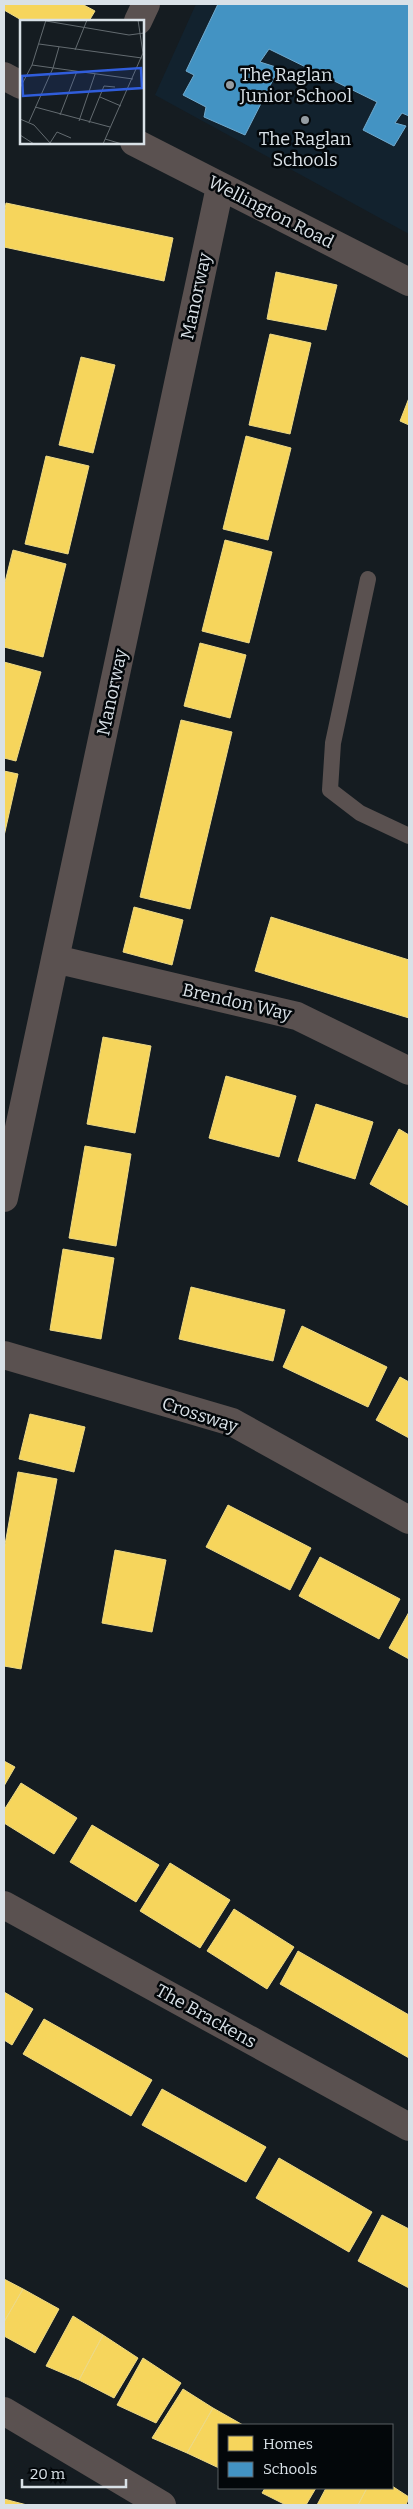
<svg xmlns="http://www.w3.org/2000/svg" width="413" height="2509" viewBox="0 0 413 2509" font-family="Bitter,serif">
<rect width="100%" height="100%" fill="#151c21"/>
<path fill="#12222e" d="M196 4H409V234L155 95Z"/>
<path fill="#f6d55c" stroke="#edd986" d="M4 4H82L95 11 89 21H23L4 10Z
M6 203 173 238 164 281 4 247V216Z
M276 272 337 285 326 330 267 319Z
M270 334 311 343 290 434 249 425Z
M81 357 115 365 93 453 59 445Z
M409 398V425L400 421Z
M246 436 291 448 268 540 223 529Z
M46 456 89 466 68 554 25 544Z
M225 540 272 552 249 643 202 631Z
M13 550 66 564 43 657 4 647V586Z
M200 643 246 655 230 718 184 706Z
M4 662 41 672 16 761 4 758Z
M181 720 232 732 190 909 140 897Z
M4 771 18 774 4 836Z
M134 907 183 920 172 965 123 952Z
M271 917 409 960V1018L255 971Z
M103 1037 151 1046 135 1133 87 1124Z
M226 1076 296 1096 279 1157 209 1138Z
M316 1104 373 1122 355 1179 298 1161Z
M399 1129 409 1135V1206L370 1184Z
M85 1146 131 1154 116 1246 69 1238Z
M63 1249 114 1258 101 1339 50 1330Z
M191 1287 285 1310 273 1361 179 1339Z
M302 1326 387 1367 368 1407 283 1367Z
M400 1377 409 1382V1438L376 1420Z
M30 1414 85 1427 74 1472 19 1459Z
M18 1472 57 1479 21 1669 4 1666V1550Z
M228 1505 311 1548 290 1590 206 1547Z
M115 1550 166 1560 152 1632 102 1623Z
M320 1557 400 1599 379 1639 299 1596Z
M409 1612V1659L389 1648Z
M4 1761 15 1767 4 1786Z
M21 1783 77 1818 54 1854 4 1823V1810Z
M92 1825 159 1865 136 1902 70 1862Z
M170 1863 230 1900 200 1948 140 1911Z
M234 1909 294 1947 267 1989 207 1951Z
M298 1951 409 2015V2058L280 1984Z
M4 1992 33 2009 12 2045 4 2040Z
M44 2019 152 2080 131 2116 23 2054Z
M162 2089 266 2147 246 2182 142 2125Z
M279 2158 372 2212 349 2252 256 2198Z
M382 2215 409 2229V2288L358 2261Z
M4 2279 23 2289 4 2322Z
M23 2289 59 2309 35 2353 4 2336V2322Z
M73 2316 103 2335 79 2380 46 2366Z
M103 2335 138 2358 114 2398 79 2380Z
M143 2358 181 2383 156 2423 117 2405Z
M183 2389 213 2408 187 2453 152 2438Z
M213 2408 243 2425H219V2468L187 2453Z
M392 2486 409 2497 406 2505H358L367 2488Z
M265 2488H316L306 2505H286L262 2493Z
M326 2488H367L358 2505H317Z
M4 2499 27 2505H4Z"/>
<path fill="#4393c3" stroke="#70aace" d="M218 4H409V116L402 113 395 123 406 126 394 146 363 130 377 102 269 49 260 62 279 68 245 135 204 117 206 107 183 95 194 75 186 71Z"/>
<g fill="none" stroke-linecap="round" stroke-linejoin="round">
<path stroke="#5a5150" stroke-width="16" d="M368 579 333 743 330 790 360 813 409 836"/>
<path stroke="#5a5150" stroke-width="28" d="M138 21 146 4
M4 76 21 85
M134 142 409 282
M55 959 297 1016 409 1071
M4 1198 220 187
M4 1355 232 1422 409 1520
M4 1905 409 2127
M4 2411 162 2505"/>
</g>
<g fill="#949ca2" stroke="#03070a" stroke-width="2">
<circle cx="230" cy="85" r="5"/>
<circle cx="305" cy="120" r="5"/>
</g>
<g text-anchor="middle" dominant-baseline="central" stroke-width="5" stroke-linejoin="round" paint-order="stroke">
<g font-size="18" fill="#d9e1e7" stroke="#03070a" text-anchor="start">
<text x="240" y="75">The Raglan<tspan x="240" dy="21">Junior School</tspan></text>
<text x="305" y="139" text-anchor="middle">The Raglan<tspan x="305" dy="21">Schools</tspan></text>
</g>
<g font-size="18" fill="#d9e1e7" stroke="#03070a">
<text transform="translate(271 212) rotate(27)">Wellington Road</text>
<text transform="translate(196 296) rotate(-78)">Manorway</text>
<text transform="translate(112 692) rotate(-78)">Manorway</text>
<text transform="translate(237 1002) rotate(13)">Brendon Way</text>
<text transform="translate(200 1415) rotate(18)">Crossway</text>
<text transform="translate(206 2016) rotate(29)">The Brackens</text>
</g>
</g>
<g transform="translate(20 20)">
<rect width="124" height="124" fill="#151c21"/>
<path fill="none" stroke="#636b70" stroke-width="1" d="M26 1 109 15 124 13M19 24 122 38M55 30 67 0M12 45 113 59M0 68 12 45 26 0M80 77 101 86M15 87 90 107M40 95 57 51M0 99 14 105 31 124M59 101 75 54M9 102 33 48 39 27M69 103 84 66 95 67M0 115 14 124M85 119 102 124M30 123 37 112 51 118M83 124 123 33 118 0"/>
<path fill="#305dda" fill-opacity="0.15" stroke="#305dda" stroke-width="2.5" d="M121 48 122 68 3 76 2 56Z"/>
<rect width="124" height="124" fill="none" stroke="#d9e1e7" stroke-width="2.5"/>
</g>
<rect width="413" height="2509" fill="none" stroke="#d9e1e7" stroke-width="10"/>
<rect x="218" y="2424" width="175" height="65" fill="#03070a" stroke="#595e62"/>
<rect x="228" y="2436" width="25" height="15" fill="#f6d55c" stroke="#595e62"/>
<text x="263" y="2449" font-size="15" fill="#d9e1e7">Homes</text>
<rect x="228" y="2462" width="25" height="15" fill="#4393c3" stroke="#595e62"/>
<text x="263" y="2474" font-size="15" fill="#d9e1e7">Schools</text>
<path d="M22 2479v8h104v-8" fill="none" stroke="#d9e1e7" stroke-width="2.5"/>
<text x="30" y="2479" font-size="15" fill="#d9e1e7" stroke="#03070a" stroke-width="4" paint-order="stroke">20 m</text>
</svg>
